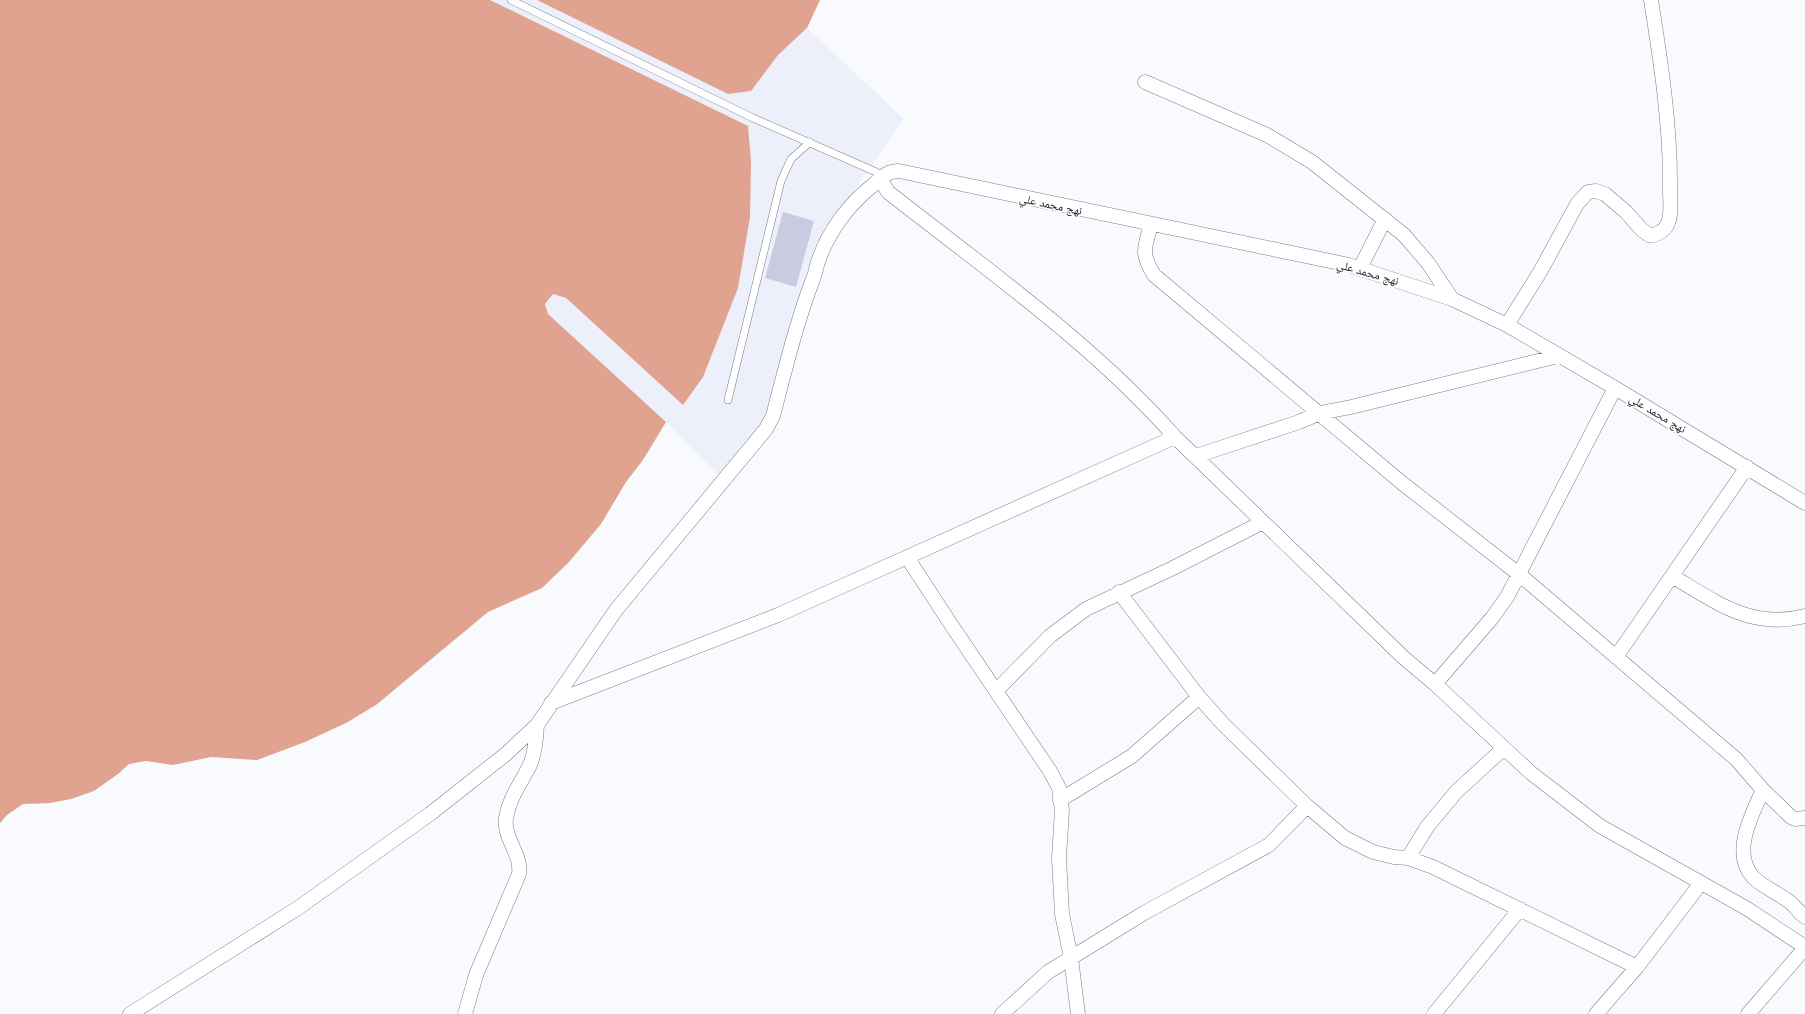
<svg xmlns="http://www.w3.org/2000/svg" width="1805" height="1014" viewBox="0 0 1805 1014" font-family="Inter,'Noto Naskh Arabic',sans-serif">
<rect width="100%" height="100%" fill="#f9fafe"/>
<path fill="#edeffb" d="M490 0H537L729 94 751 91 778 55 807 28 904 119 815 246 769 420 721 477 666 422 548 314 545 304 553 294 565 298 684 405 748 126Z"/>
<path fill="#dfa390" d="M0 0H490L748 126 751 161 750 217 738 288 703 377 683 405 566 298 553 294 545 304 548 314 666 422 643 460 626 482 601 524 569 562 542 588 488 612 376 705 346 723 305 742 257 760 211 757 173 765 146 761 129 764 118 774 94 791 71 799 50 803 23 804 7 815 0 823Z
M537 0H820L807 28 778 55 751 91 728 94Z"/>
<path fill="#c9cce1" d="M783 212 814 221 796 287 765 278Z"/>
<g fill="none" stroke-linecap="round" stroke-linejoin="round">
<defs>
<path id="lane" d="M511 0 753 118 883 175
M728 400 781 181 791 159 810 142"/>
<path id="street" d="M1145 82 1267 135 1312 162 1404 235 1428 263 1452 299
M880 179 888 192C986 269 1092 343 1175 437L1404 658 1435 684 1531 773 1600 826 1746 908 1805 947
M1151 225C1144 248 1141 254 1154 275L1402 483 1520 575 1736 759 1763 790C1752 814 1731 853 1753 877 1763 887 1776 892 1787 900 1794 904 1798 912 1805 917
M1360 268 1385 219
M1507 325 1540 272 1577 204 1588 192 1596 191 1605 194 1626 212 1642 230 1649 235C1656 236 1666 230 1668 223 1672 214 1670 202 1670 192 1671 128 1661 63 1651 0
M1196 456 1299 422 1320 413 1351 407 1558 356
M907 557 950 623 1050 771 1059 788 1062 810 1059 858 1062 914 1071 958 1078 1014
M1672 576C1716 602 1751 630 1805 616
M1616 657 1747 467
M1435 684 1492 618 1507 597 1615 388
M996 691 1050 636 1086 609 1173 568 1263 522
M551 703 778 615 1175 437
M1763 790 1791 817 1795 819 1805 818
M1060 800 1132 756 1199 697
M1307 806 1345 838 1373 852 1394 857 1408 858 1433 867 1637 967
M1408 858 1427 827 1456 792 1504 748
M130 1014 298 908 430 814 506 754 537 725 616 610 766 429 773 416C785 370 796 324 813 279 816 273 816 266 819 259 829 231 849 204 872 186 882 178 886 171 899 171L1349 265 1452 299 1507 325 1615 388 1805 503
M465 1014 476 975 519 874C522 854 503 838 506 818 509 799 520 784 529 767 535 754 536 739 537 725
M1002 1014 1048 972 1144 913 1269 845 1307 806 1223 724 1199 697 1119 592
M1434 1014 1520 909
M1596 1014 1637 967 1701 883
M1748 1014 1805 948"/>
</defs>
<use href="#lane" stroke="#797c8f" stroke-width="8"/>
<use href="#street" stroke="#797c8f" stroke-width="15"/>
<use href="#lane" stroke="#fff" stroke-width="7"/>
<use href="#street" stroke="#fff" stroke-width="14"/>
</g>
<g text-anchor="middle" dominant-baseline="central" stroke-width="3.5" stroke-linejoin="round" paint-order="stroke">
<g font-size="12" fill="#202129" stroke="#fff">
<text transform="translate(1051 204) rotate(12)">نهج محمد علي</text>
<text transform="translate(1368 272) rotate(16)">نهج محمد علي</text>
<text transform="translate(1658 413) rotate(31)">نهج محمد علي</text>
</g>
</g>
</svg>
